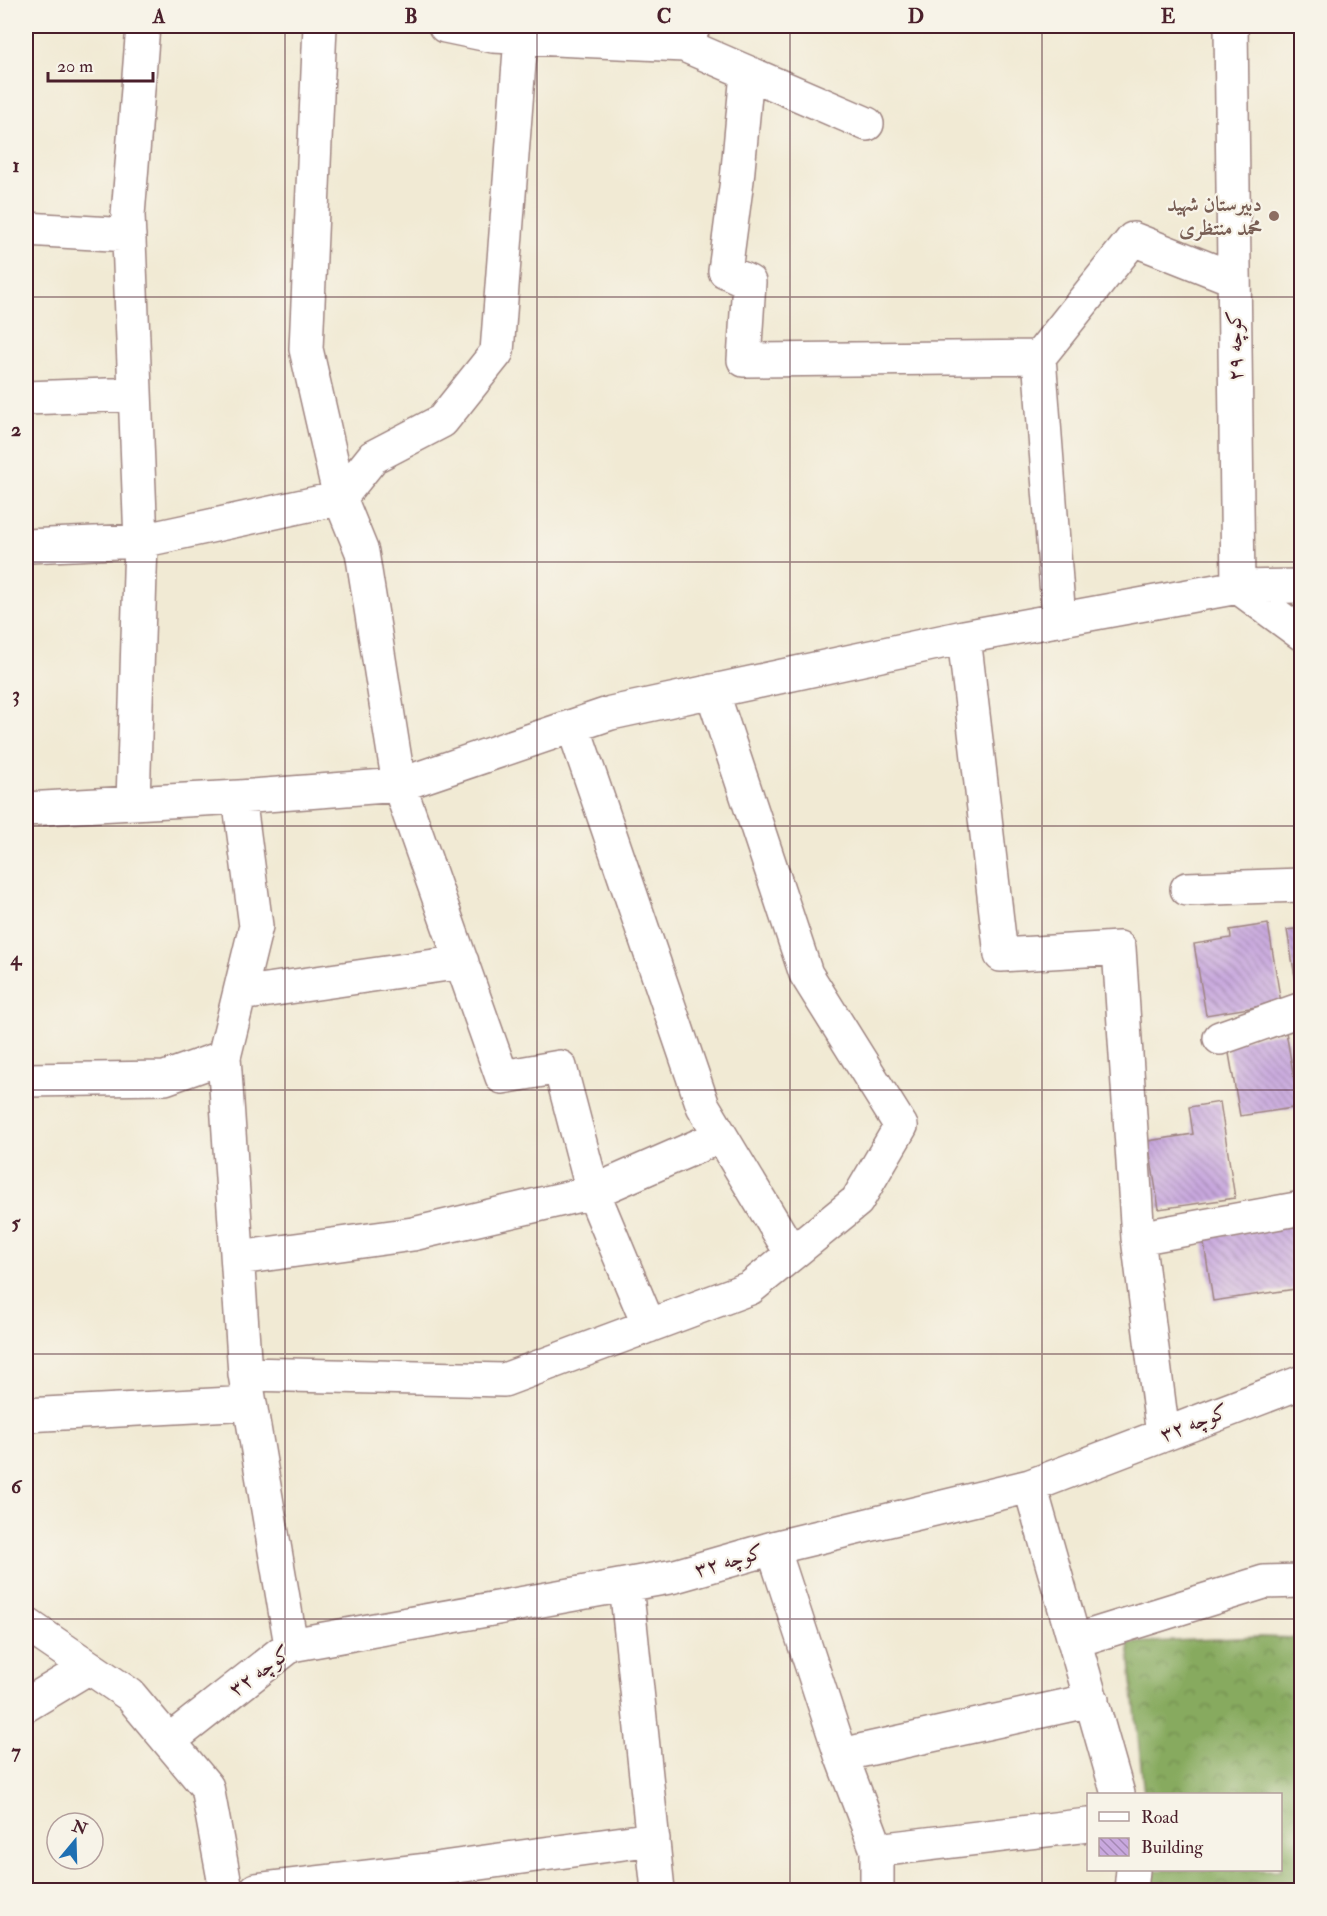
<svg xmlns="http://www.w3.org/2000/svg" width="1327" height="1916" viewBox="0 0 1327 1916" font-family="'IM FELL Double Pica',Amiri,serif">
<defs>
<pattern id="forest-crowns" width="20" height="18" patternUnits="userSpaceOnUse" patternTransform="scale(1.5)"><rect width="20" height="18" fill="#87aa5e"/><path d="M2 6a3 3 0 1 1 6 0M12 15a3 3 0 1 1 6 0" fill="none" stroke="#708a4e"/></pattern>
<pattern id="building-back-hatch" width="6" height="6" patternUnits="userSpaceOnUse" patternTransform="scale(1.5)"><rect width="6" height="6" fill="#c8a8de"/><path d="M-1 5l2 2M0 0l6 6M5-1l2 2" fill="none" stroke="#a488b4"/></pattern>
</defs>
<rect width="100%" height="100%" fill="#f7f3e8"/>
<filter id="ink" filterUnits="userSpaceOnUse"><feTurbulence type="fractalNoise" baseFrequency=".0167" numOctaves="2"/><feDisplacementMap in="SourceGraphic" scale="12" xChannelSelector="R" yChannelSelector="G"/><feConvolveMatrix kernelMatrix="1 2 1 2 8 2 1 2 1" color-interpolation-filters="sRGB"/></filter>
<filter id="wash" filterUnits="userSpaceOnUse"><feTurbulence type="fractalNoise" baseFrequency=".008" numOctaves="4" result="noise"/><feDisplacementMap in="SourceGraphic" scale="24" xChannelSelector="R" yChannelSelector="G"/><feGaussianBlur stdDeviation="1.35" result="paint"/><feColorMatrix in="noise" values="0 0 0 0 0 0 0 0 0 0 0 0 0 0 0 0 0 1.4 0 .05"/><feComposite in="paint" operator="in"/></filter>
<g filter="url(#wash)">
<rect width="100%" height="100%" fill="#f1ead4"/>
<path fill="url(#forest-crowns)" stroke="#686444" stroke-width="1.5" d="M1259 1637 1301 1638V1890H1154L1152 1870H1280V1794H1144L1128 1643Z"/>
<g id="blocks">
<path fill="url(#building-back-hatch)" d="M1268 924 1281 1003 1206 1015 1194 944 1231 938 1230 930Z
M1302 928V993L1298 994 1287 930Z
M1286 1032 1299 1107 1240 1116 1227 1042Z
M1220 1102 1235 1198 1159 1209 1148 1141 1193 1134 1189 1107Z
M1296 1223 1302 1260V1288L1213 1301 1203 1237Z"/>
</g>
</g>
<g filter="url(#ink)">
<use href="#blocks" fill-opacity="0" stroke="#9e8480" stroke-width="1.5"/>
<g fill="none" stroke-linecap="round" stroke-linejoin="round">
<defs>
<path id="minor" d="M320 26 306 349 340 498 362 552 399 785 502 1077 560 1067 593 1192 649 1326
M445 26 493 36 684 45 694 26
M1231 26 1238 587 1302 634
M684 45 867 124
M747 73 737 180 725 271 749 282 744 360 1039 357 1059 620
M26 229 129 235
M1039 357 1133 239 1234 279
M26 398 135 394
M26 546 141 541 340 498 373 457 442 421 497 352 521 37
M964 637 1001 955 1119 948 1138 1238 1302 1208
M573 726 703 1106 792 1254
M133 802 141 541 128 215 143 26
M26 809 239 797 399 785 611 713 964 637 1238 587 1302 586
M1187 889 1302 885
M240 994 462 962
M1220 1038 1302 1009
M224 1057 245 1374 291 1645
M26 1080 165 1078 224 1057 256 926 239 797
M1138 1238 1163 1435
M238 1258 413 1234 593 1192 721 1136
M245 1374 504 1380 750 1288 857 1201 901 1126 806 974 712 691
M26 1415 250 1403
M1030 1486 1118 1794
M773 1548 841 1755 877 1850V1890
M626 1585 658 1890
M26 1624 130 1695 207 1787 226 1890
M1074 1641 1264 1582 1302 1581
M26 1705 89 1667
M169 1741 291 1645 675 1576 773 1548 1030 1486 1302 1382
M841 1755 1092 1700
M877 1850 1088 1825
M428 1870 653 1839
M256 1890 428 1870 430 1890
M1131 1890 1133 1870"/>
</defs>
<use href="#minor" stroke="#9e8480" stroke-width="36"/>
<use href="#minor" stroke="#fff" stroke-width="33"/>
</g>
</g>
<path fill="none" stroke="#4a1f2b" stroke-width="1.5" stroke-opacity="0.55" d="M285 26V1890M537 26V1890M790 26V1890M1042 26V1890M26 297H1302M26 562H1302M26 826H1302M26 1090H1302M26 1354H1302M26 1619H1302"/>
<circle fill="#8d6e63" stroke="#f7f3e8" stroke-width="2" cx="1274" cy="216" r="6"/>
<g text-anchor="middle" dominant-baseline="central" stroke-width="4.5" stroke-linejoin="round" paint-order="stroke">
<g font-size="21" font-weight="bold" fill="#785e54" stroke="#f7f3e8" text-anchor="end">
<text x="1262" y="204">دبیرستان شهید<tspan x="1262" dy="24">محمد منتظری</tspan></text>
</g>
<g font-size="21" fill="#4a1f2b" stroke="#f7f3e8">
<text transform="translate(1235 346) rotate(-91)">کوچه ۲۹</text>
<text transform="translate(1194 1423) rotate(-21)">کوچه ۳۲</text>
<text transform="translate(729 1561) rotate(-16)">کوچه ۳۲</text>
<text transform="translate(260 1671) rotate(-36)">کوچه ۳۲</text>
</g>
</g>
<rect width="1327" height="1916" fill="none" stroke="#f7f3e8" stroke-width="66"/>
<rect x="1087" y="1793" width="195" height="78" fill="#f7f3e8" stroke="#b29e9c" stroke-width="1.5"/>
<rect x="1099" y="1812" width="30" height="9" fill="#ffffff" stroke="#b29e9c" stroke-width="1.5"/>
<text x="1141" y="1823" font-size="18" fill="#4a1f2b">Road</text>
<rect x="1099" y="1838" width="30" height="18" fill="url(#building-back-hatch)" stroke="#b29e9c" stroke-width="1.5"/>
<text x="1141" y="1853" font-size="18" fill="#4a1f2b">Building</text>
<g transform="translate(75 1841) rotate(19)"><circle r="28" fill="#f7f3e8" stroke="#b29e9c" stroke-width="1.5"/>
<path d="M0-4.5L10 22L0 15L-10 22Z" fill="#1f6fb2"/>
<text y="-9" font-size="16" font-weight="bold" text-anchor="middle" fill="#4a1f2b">N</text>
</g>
<path d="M48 72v9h105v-9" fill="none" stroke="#4a1f2b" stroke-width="3"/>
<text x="57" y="72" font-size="18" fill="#4a1f2b" stroke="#f7f3e8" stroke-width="4.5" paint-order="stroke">20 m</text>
<rect x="33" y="33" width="1261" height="1850" fill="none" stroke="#4a1f2b" stroke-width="2"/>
<g font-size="20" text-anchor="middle" font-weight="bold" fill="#4a1f2b">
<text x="159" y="23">A</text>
<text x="411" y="23">B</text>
<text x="664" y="23">C</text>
<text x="916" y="23">D</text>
<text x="1168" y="23">E</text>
<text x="16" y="172">1</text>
<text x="16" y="436">2</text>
<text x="16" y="701">3</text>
<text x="16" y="965">4</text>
<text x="16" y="1229">5</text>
<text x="16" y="1493">6</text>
<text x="16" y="1758">7</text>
</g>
</svg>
